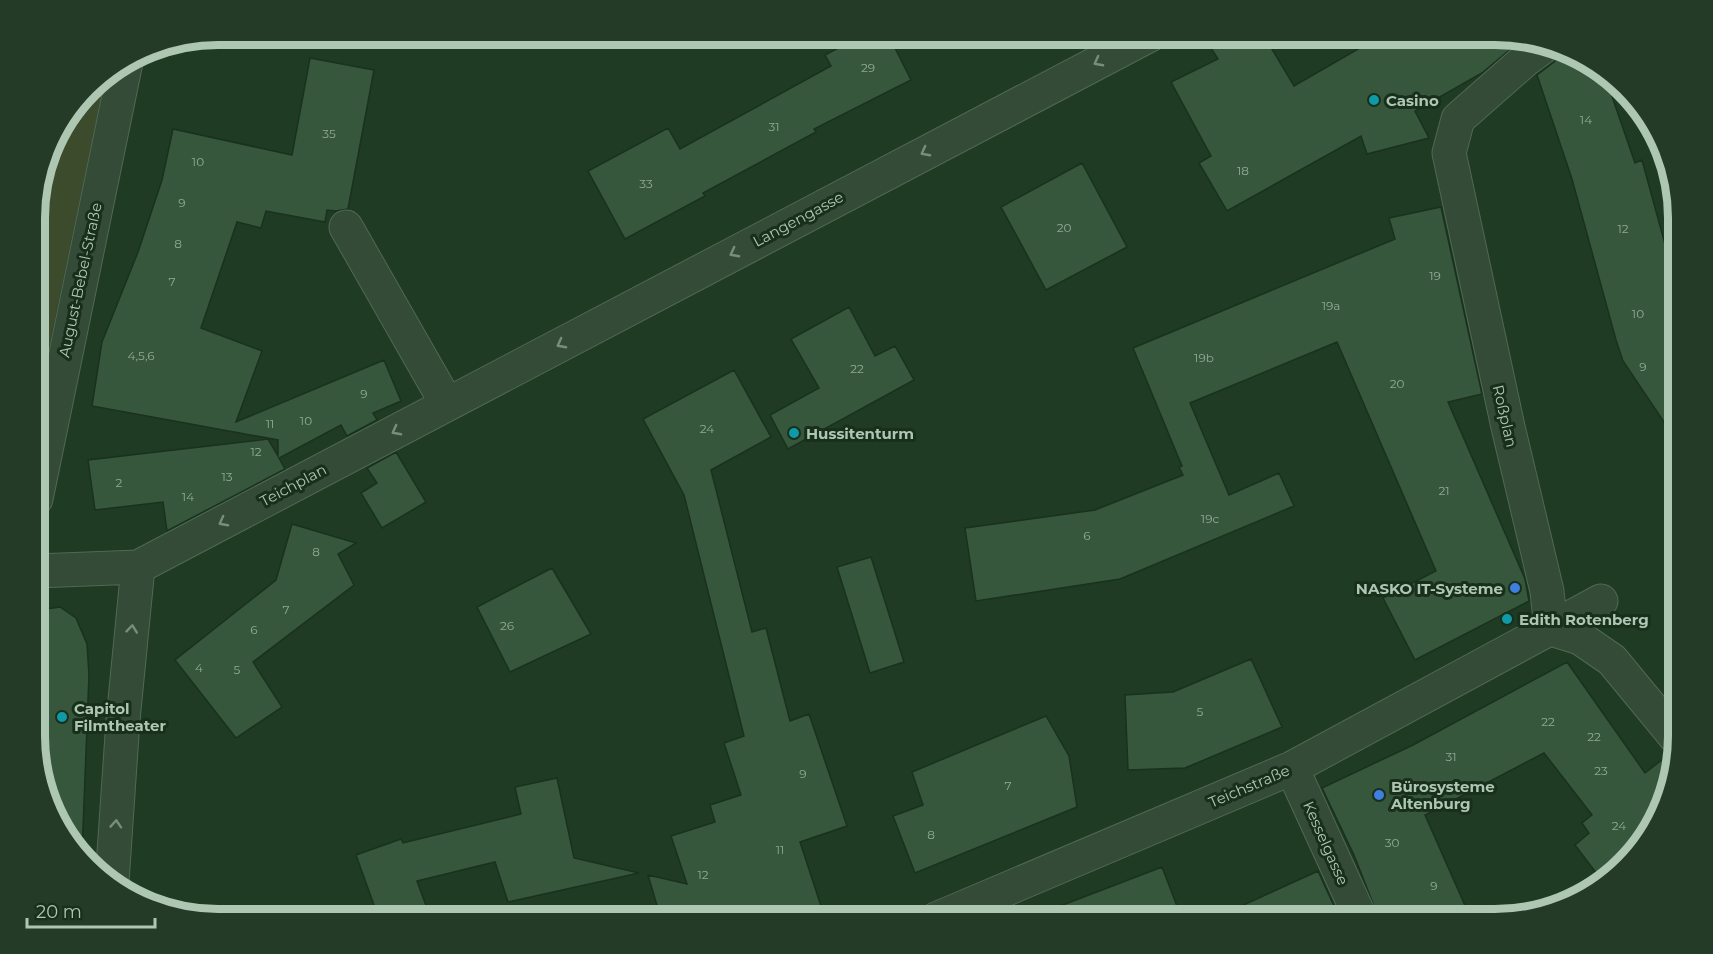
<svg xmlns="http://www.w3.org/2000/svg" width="1713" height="954" viewBox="0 0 1713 954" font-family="Montserrat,sans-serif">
<rect width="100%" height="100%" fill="#1f3b23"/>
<path fill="#3d4b2d" d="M106 74 36 410V194L54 136 97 80Z"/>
<path fill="#36573b" stroke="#1a311e" stroke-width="1.5" d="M864 34H888L911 80 814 129 816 132 703 193 705 196 625 239 588 171 668 128 680 149 831 66 825 55Z
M1202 34H1263L1294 86 1384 34H1496L1520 41 1482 73 1415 111 1429 138 1367 154 1361 136 1227 211 1199 163 1211 156 1171 82 1218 59Z
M1561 52 1587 59 1605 76 1635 163 1642 160 1678 292V443L1623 361 1616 340 1572 179 1537 75 1554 62Z
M310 58 374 70 348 209 336 211 327 210 325 222 266 211 261 228 237 222 201 328 262 351 236 422 384 360 401 401 373 413 377 420 347 436 341 425 279 458 285 469 167 531 163 502 95 510 88 460 268 439 278 456V440L92 406 102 342 138 252 162 180 173 129 292 155Z
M1082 163 1127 247 1046 290 1001 207Z
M1441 207 1482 394 1448 402 1525 579 1529 601 1415 660 1383 598 1436 571 1337 342 1190 403 1229 495 1279 473 1294 506 1120 579 976 601 965 528 1095 510 1183 475 1179 467 1182 466 1133 348 1395 239 1389 218Z
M849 307 875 356 895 346 914 380 788 449 770 415 819 388 791 339Z
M734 370 771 437 711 470 752 632 766 628 790 721 809 714 847 826 800 842 823 912 801 919H661L648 875 687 884 671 836 715 822 710 805 741 795 724 743 744 736 684 495 643 419Z
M396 452 426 502 382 528 361 493 377 483 367 468Z
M292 524 356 543 338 554 354 585 253 662 282 707 236 738 175 660 276 580Z
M871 557 904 662 870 673 837 567Z
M552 568 591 634 510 672 477 607Z
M60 607 76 618 87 644 89 675 82 854 66 838 36 760V616L46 609Z
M1251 659 1282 727 1185 768 1128 770 1125 695 1173 692Z
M1567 662 1645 773 1668 755 1675 758 1654 828 1603 882 1575 845 1589 833 1582 823 1592 815 1544 753 1425 815 1471 919H1379L1354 855 1322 788 1413 745Z
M1046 716 1069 756 1077 807 915 873 893 816 923 805 912 772Z
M557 778 574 858 639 873 508 902 495 862 417 881 431 919H379L356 855 401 839 403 843 521 814 515 787Z
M1162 867 1182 919H1034V916Z
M1318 871 1340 919H1213Z"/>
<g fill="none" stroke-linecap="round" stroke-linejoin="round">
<defs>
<path id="minor" d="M1543 47 1524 61 1458 119 1449 153 1508 427 1547 591 1551 629
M346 227 447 404
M36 499 126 62
M36 571 138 567 1150 35
M1551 629 1580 638 1612 660 1678 740
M1292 768 1361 919
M112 882 123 720 138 567
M936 919 1292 768 1601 601"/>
</defs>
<use href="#minor" stroke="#506955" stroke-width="35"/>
<path stroke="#566950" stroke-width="4" stroke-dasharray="4.5 4.5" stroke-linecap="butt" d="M36 219 49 152"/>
<use href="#minor" stroke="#334b37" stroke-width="33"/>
</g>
<defs><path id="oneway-chevron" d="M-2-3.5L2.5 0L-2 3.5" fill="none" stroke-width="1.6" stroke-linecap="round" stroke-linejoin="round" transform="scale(1.5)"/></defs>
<g stroke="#768f7b">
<use href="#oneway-chevron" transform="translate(1098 62) rotate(152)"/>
<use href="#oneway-chevron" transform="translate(925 152) rotate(152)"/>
<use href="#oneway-chevron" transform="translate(734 253) rotate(152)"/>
<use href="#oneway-chevron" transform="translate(561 344) rotate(152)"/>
<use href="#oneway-chevron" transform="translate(396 431) rotate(152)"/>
<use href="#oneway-chevron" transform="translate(223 522) rotate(152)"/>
<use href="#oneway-chevron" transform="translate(132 629) rotate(-84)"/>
<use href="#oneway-chevron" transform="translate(116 824) rotate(-86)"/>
</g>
<g fill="#0f9aa8" stroke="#182f1c" stroke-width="2">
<circle cx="1374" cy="100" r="6"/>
<circle cx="794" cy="433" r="6"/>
<circle cx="1507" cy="619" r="6"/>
<circle cx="62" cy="717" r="6"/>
</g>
<g fill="#3f7fe0" stroke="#182f1c" stroke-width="2">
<circle cx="1515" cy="588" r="6"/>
<circle cx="1379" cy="795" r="6"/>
</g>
<g text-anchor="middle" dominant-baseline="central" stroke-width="6" stroke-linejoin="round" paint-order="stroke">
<g font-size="12" fill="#8fab95">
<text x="868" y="67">29</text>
<text x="1586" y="119">14</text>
<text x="774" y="126">31</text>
<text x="329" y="133">35</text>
<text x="198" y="161">10</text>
<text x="1243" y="170">18</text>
<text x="646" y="183">33</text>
<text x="182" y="202">9</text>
<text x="1064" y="227">20</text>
<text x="1623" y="228">12</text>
<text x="178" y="243">8</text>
<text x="1435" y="275">19</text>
<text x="172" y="281">7</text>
<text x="1331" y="305">19a</text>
<text x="1638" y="313">10</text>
<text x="141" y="355">4,5,6</text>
<text x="1204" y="357">19b</text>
<text x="1643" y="366">9</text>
<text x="857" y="368">22</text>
<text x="1397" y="383">20</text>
<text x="364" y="393">9</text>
<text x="306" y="420">10</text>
<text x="270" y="423">11</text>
<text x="707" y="428">24</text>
<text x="256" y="451">12</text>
<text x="227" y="476">13</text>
<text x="119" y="482">2</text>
<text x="1444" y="490">21</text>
<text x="188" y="496">14</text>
<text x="1210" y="518">19c</text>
<text x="1087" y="535">6</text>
<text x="316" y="551">8</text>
<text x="286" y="609">7</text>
<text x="507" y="625">26</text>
<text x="254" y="629">6</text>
<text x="199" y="667">4</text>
<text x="237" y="669">5</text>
<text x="1200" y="711">5</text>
<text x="1548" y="721">22</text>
<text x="1594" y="736">22</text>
<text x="1451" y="756">31</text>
<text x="1601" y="770">23</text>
<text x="803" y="773">9</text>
<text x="1008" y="785">7</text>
<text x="1619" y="825">24</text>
<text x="931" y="834">8</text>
<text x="1392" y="842">30</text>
<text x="780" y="849">11</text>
<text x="703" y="874">12</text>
<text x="1434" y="885">9</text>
</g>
<g font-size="15" font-weight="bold" fill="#adc7b3" stroke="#182f1c" text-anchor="start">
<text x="1386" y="100">Casino</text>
<text x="806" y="433">Hussitenturm</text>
<text x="1503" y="588" text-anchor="end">NASKO IT-Systeme</text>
<text x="1519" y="619">Edith Rotenberg</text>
<text x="74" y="708">Capitol<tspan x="74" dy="17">Filmtheater</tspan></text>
<text x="1391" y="786">Bürosysteme<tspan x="1391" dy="17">Altenburg</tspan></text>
</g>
<g font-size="15" fill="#adc7b3" stroke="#182f1c">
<text transform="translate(798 219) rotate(-28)">Langengasse</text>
<text transform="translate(80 280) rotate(-78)">August-Bebel-Straße</text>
<text transform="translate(1505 416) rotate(77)">Roßplan</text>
<text transform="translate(293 485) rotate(-28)">Teichplan</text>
<text transform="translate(1249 786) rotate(-23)">Teichstraße</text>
<text transform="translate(1326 843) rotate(66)">Kesselgasse</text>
</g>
</g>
<path d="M0 0H1713V954H0ZM218 45H1495A173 173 0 0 1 1668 218V736A173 173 0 0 1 1495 909H218A173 173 0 0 1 45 736V218A173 173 0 0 1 218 45Z" fill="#243b28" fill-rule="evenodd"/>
<path fill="none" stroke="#adc7b3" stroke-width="8" d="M218 45H1495A173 173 0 0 1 1668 218V736A173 173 0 0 1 1495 909H218A173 173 0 0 1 45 736V218A173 173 0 0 1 218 45Z"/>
<path d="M27 918v9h128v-9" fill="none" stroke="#adc7b3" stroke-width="3"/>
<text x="36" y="918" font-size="18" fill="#adc7b3" stroke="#182f1c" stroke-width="4.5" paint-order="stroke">20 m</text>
</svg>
